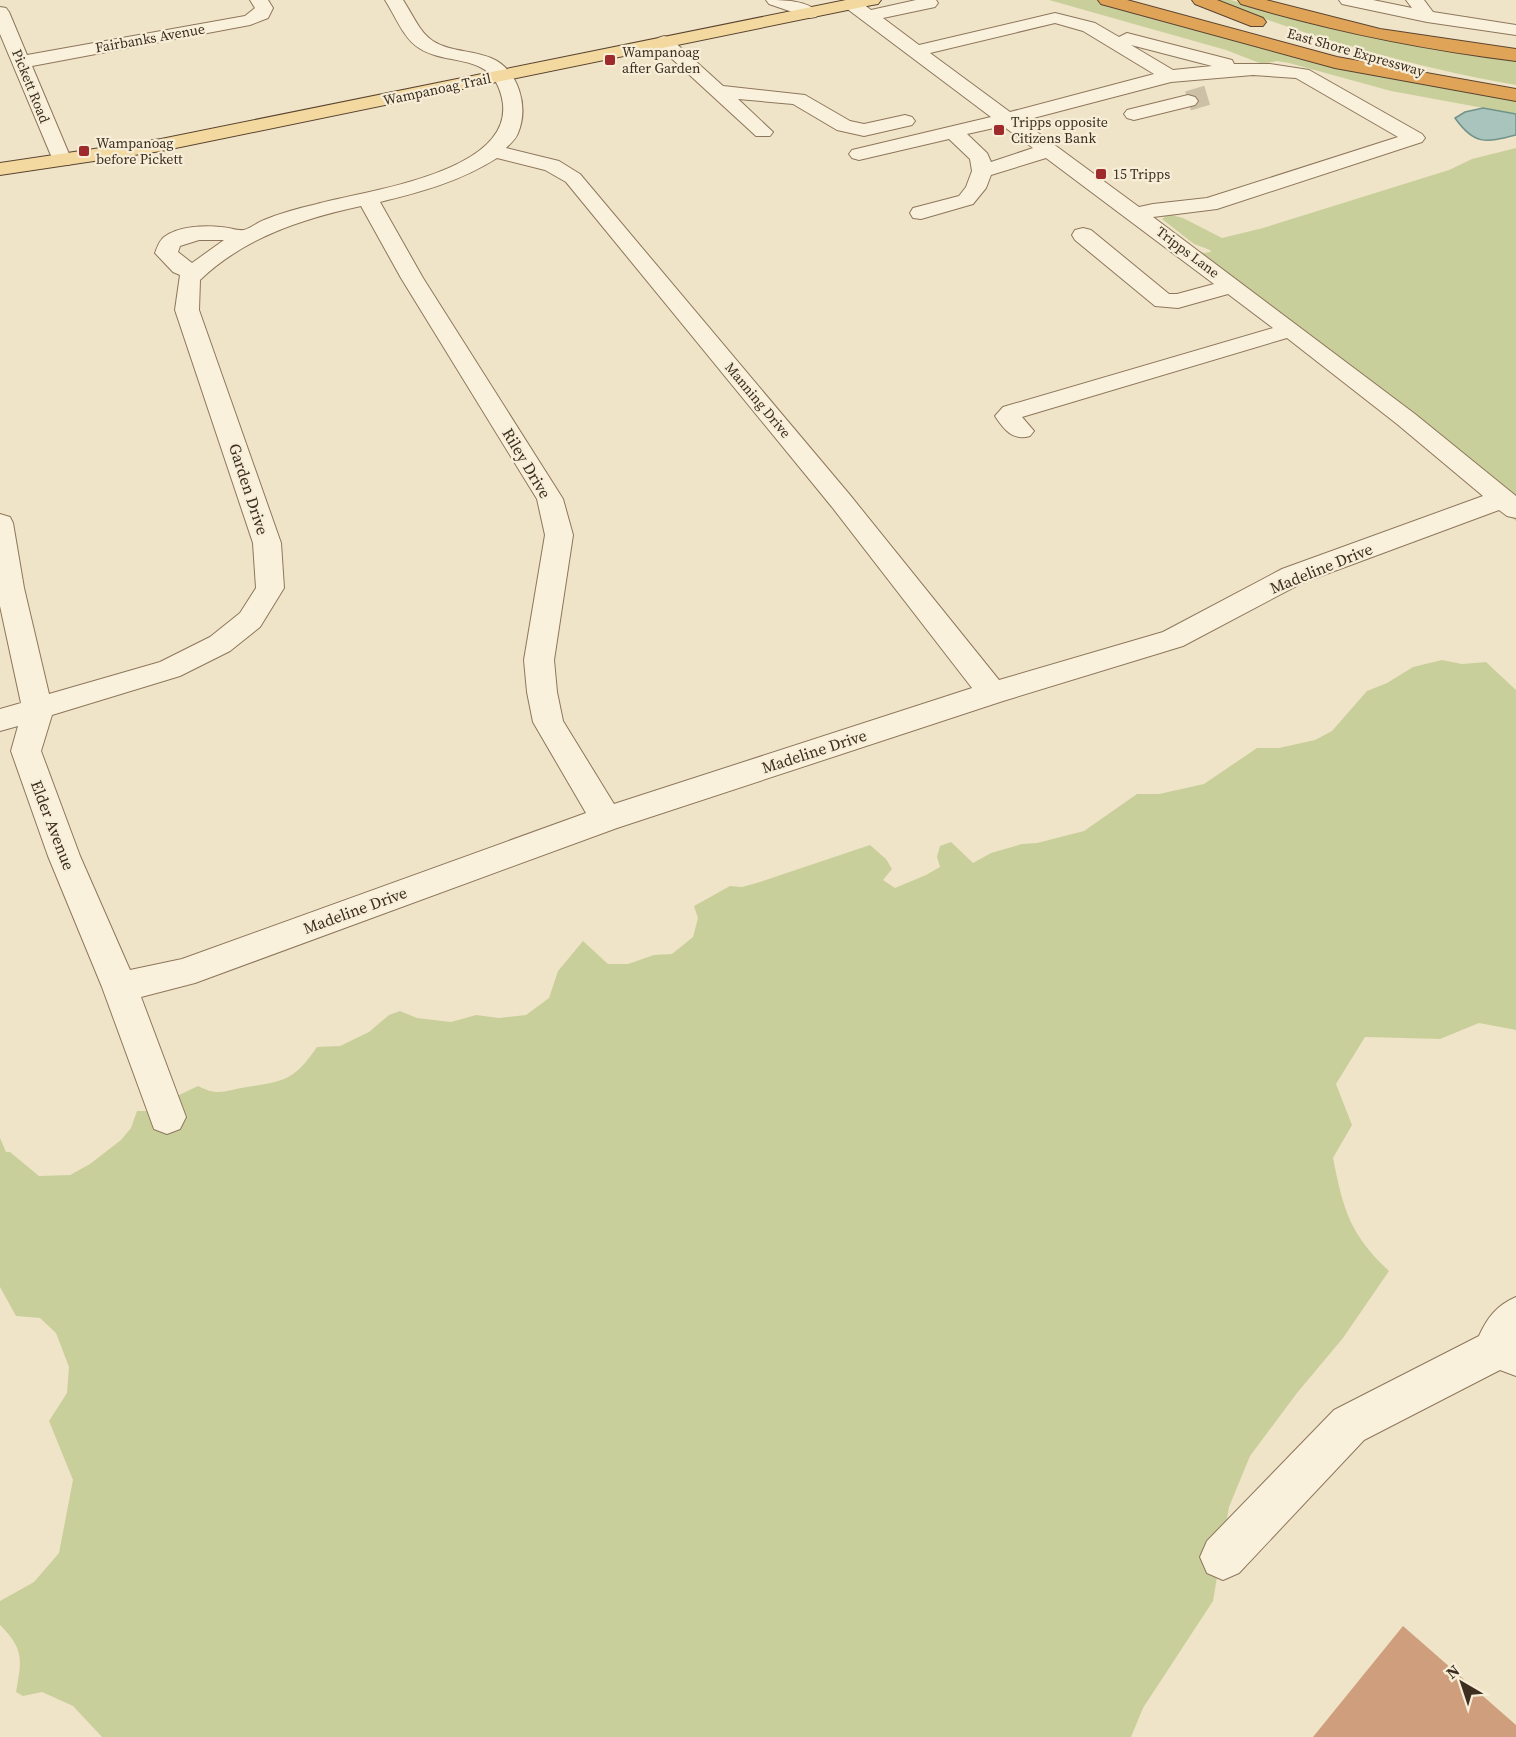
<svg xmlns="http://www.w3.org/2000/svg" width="1516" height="1737" viewBox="0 0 1516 1737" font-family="'Source Serif 4',serif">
<rect width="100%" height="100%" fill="#f0e4c8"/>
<path fill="#c9cf9b" d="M1049 0H1097L1297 55 1516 99V114L1391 91 1289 63 1277 61 1262 64 1226 50Z
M1213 0H1231L1283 16 1372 37 1516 59V85C1412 67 1312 38 1213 0Z
M1516 148V521L1182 245 1204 253 1211 252 1210 250 1194 244 1162 219 1168 214 1183 218 1222 238 1263 228 1449 170 1472 159Z
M1442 660 1462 664 1486 662 1516 690V1030L1479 1023 1440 1039 1365 1037 1336 1084 1352 1125 1333 1158C1343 1209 1350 1235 1389 1271L1343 1338 1297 1393 1250 1456 1229 1507 1213 1601 1143 1708 1131 1737H102L73 1706 42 1692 23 1696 16 1692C22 1659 24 1649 0 1625V1601L34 1582 59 1553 73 1480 49 1421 67 1393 69 1367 56 1333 40 1318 16 1316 0 1287V1138L6 1152H10L39 1176 70 1175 90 1164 121 1140 131 1128 137 1111H160L173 1098 198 1086C219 1097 226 1090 247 1087 286 1081 294 1080 317 1047L340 1046 369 1032 389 1015 400 1011 417 1018 451 1022 476 1015 499 1018 526 1015 549 998 558 971 583 941 608 964H628L654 955 672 954 693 937 698 918 694 906 730 886 742 887 760 882 870 845 886 859 892 869 883 880 895 888 926 875 940 867 937 857 940 846 951 842 973 863 991 853 1022 844 1037 843 1084 831 1137 794H1159L1204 784 1257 748H1279L1315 740 1332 731 1367 691 1387 683 1413 667Z"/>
<path fill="#a9c4bc" stroke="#6f938a" stroke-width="1.5" d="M1483 108 1516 114V135C1485 143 1474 145 1455 118L1465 112Z"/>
<path fill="#cf9f7d" d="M1403 1626 1516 1725V1737H1313Z"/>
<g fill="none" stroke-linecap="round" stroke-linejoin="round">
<path stroke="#ccc0a6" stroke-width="20" stroke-dasharray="20 10" stroke-linecap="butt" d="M1188 101 1208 95"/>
<defs>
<path id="minor" d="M250 0H268L273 8 268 18 250 25 32 66 72 161 69 165H55L0 34V7L6 8 9 12 27 55 245 16 255 8Z
M385 0H403C412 13 419 32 433 41 450 52 472 50 491 58 519 70 529 107 518 133 516 139 510 144 506 148L559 161 580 174 850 495 999 680 1163 632 1282 569 1483 496 1397 424 1287 338 1022 417 1034 431 1030 436C1013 441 1004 430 995 416L1003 407 1273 328 1228 294 1178 308 1155 306 1075 240 1072 235 1075 230 1083 228 1091 230 1169 294H1177L1214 284 1046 158 991 175 986 188 973 204 921 219 913 218 910 213 913 208 959 196 966 187 972 171 970 159 949 139 859 160 852 158 849 154 852 150 991 117 846 8 843 4 846 0H858L871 10 916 0H936L938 3 935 7 883 18 919 45 1055 13 1095 23 1119 37 1127 33 1232 60 1234 64H1270L1309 70 1422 134 1425 138 1422 142 1217 209 1153 217 1415 414 1516 496V518L1507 516 1499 510 1302 583 1183 646 1003 701 617 828 195 983 141 997 186 1117 180 1129 167 1134 154 1129 102 987 48 856 11 751 18 726 0 731V709L21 703 0 606V514L10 517 13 523 24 588 49 694 160 662 210 637 240 613 256 588 253 543 175 310 180 275 173 272 155 253C157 248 159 241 164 237 178 226 205 225 221 227 228 227 237 231 244 230 251 228 258 222 264 220 281 213 299 208 317 204 367 190 535 171 498 86 485 54 444 65 419 48 403 38 395 15 385 0ZM1055 23 1083 31 1154 74 1010 112 930 53ZM1131 45 1212 66 1173 70ZM1253 75 1296 78 1398 137 1207 198 1153 204 1139 207 1022 121 1171 82ZM1003 126 1033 148 991 162 987 153 967 134ZM497 158 545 170 566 182 832 507 972 688 614 804 563 721 557 692 554 660 573 535 563 499 423 278 380 202C421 192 461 181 497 158ZM361 206 401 278 537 499 545 535 524 660 527 692 533 722 586 813 182 959 130 970 80 856 41 751 52 715 180 676 230 651 260 627 284 588 281 543 199 310 200 280C245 237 302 219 361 206ZM199 240H224L192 263 178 252 180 246Z
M766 0C783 0 808 0 819 13L816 17 810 18 769 4Z
M1339 0H1373L1412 8 1406 0H1424L1433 12 1516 25V35L1427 22 1342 4Z
M664 36 670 38 723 86 805 95 850 121 864 124 905 115 912 117 915 121 912 125 864 136 837 130 793 104 738 99 773 132 770 136H756L658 46 655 42 658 38Z
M1188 95 1195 97 1198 101 1195 105 1134 120 1127 118 1124 114 1127 110Z
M1516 1297V1376L1500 1370 1364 1440 1239 1573 1223 1580 1207 1573 1200 1557 1207 1541 1334 1410 1479 1336C1487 1318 1497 1305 1516 1297Z"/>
<path id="major" d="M846 0H881L878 4 872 5 161 151 0 175V163L161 139Z"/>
<path id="highway" d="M1098 0H1127L1337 57 1516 89V101L1335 68 1101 4Z
M1192 0H1217L1263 18 1266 22 1263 26H1251L1195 4Z
M1238 0H1266L1380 29 1516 49V61C1422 49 1331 31 1241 4Z"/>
</defs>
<use href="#minor" stroke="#8d765c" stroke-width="2"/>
<use href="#major" stroke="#5b4430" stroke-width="2"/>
<use href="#highway" stroke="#5b4430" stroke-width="2"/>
<use href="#minor" fill="#faf1dc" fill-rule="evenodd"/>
<use href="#major" fill="#f3d9a0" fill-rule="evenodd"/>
<use href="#highway" fill="#e0a458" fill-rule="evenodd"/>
</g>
<g fill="#9e2a2b" stroke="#f7eed8" stroke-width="2">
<rect x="604" y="54" width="12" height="12" rx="3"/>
<rect x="993" y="124" width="12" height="12" rx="3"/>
<rect x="78" y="145" width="12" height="12" rx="3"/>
<rect x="1095" y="168" width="12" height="12" rx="3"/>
</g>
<g text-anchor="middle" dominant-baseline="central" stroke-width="4.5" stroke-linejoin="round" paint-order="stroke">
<g font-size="14" fill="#3d2e20" stroke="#f7eed8">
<text transform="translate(150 38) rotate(-10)">Fairbanks Avenue</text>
<text transform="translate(1356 52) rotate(16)">East Shore Expressway</text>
<text transform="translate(31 86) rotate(68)">Pickett Road</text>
<text transform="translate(437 89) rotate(-12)">Wampanoag Trail</text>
<text transform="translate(1188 252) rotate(37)">Tripps Lane</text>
<text transform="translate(758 400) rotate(50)">Manning Drive</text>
</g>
<g font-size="14" fill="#3d2e20" stroke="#f7eed8" text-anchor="start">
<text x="622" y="52">Wampanoag<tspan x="622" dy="16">after Garden</tspan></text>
<text x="1011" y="122">Tripps opposite<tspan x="1011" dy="16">Citizens Bank</tspan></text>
<text x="96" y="143">Wampanoag<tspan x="96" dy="16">before Pickett</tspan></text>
<text x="1113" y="174">15 Tripps</text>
</g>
<g font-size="16" fill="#3d2e20" stroke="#f7eed8">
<text transform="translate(527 463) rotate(59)">Riley Drive</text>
<text transform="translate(249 489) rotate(72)">Garden Drive</text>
<text transform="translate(1321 568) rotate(-22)">Madeline Drive</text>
<text transform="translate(814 751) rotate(-18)">Madeline Drive</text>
<text transform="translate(53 825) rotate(69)">Elder Avenue</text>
<text transform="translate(355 910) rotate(-20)">Madeline Drive</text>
</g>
</g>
<g transform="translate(1462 1683) rotate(321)" stroke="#f7eed8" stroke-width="4.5" paint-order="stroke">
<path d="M0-4.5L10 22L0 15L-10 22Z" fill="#3d2e20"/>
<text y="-9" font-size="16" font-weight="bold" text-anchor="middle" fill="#3d2e20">N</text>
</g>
</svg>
